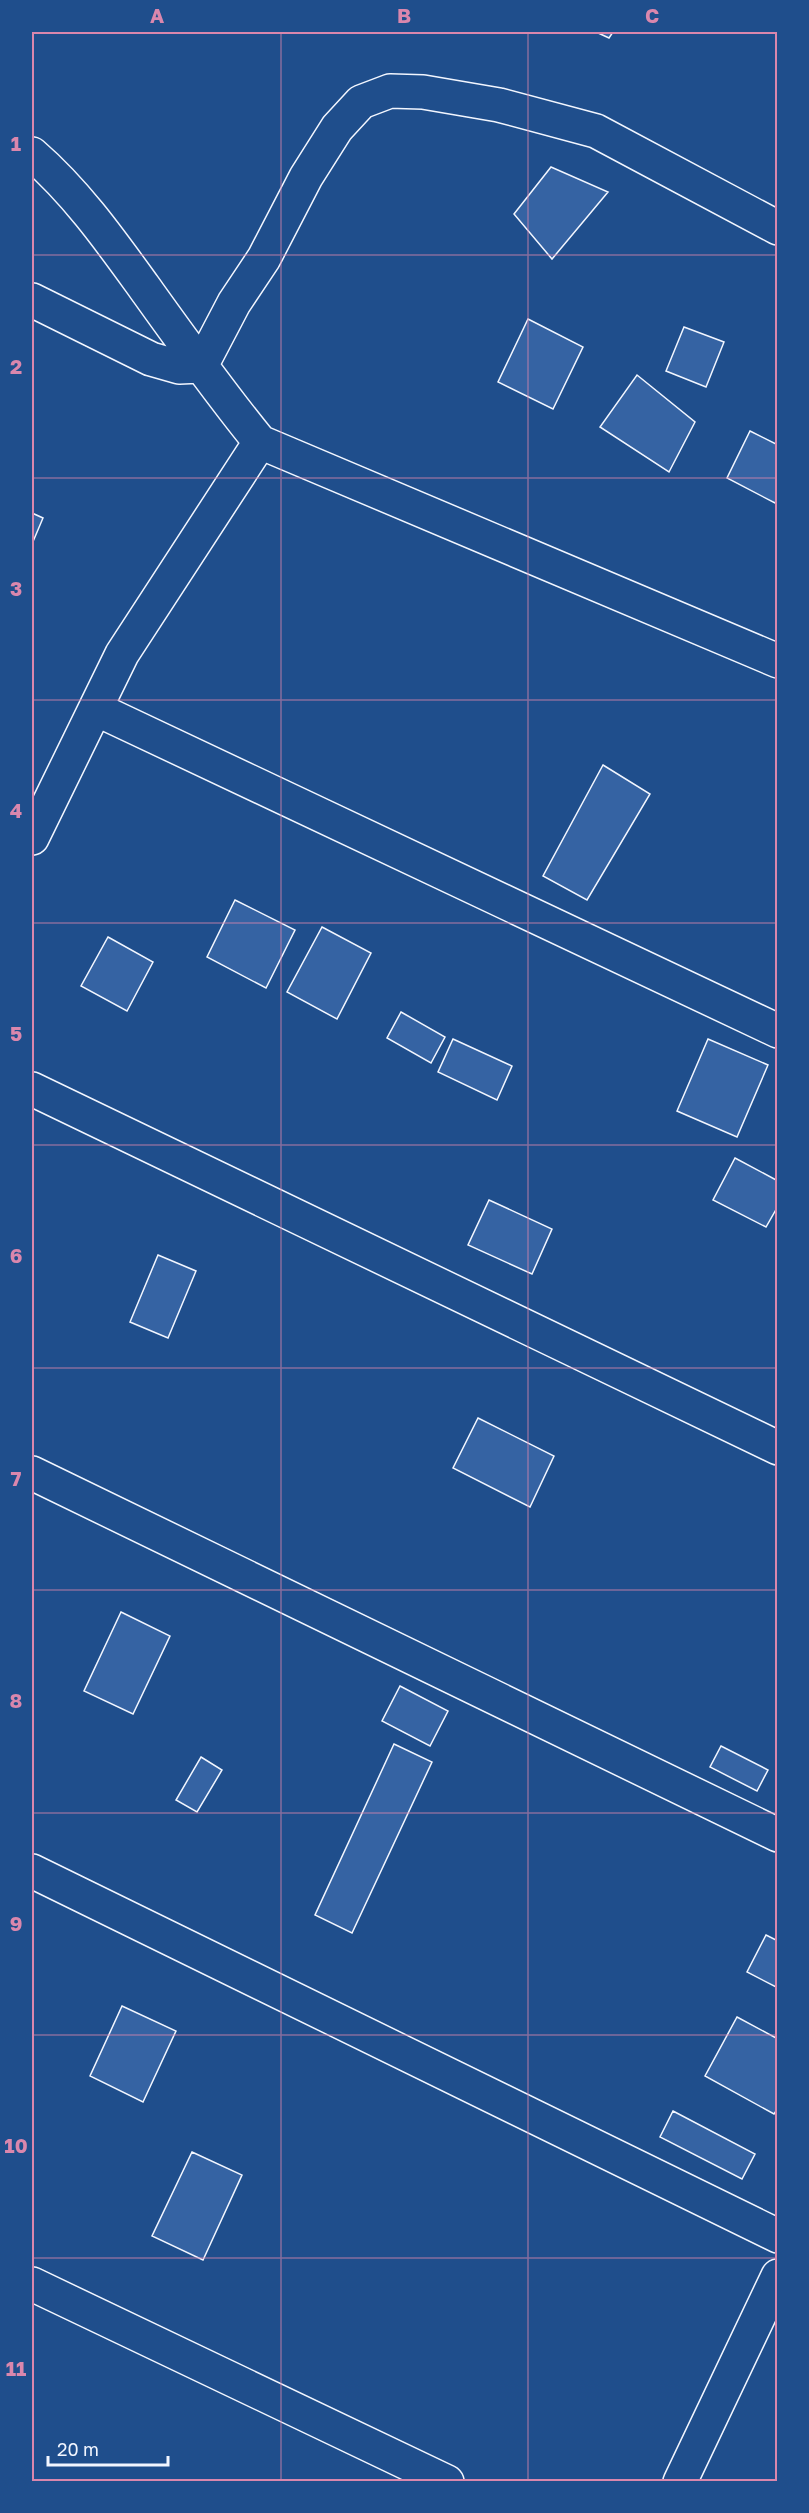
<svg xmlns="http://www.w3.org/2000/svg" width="809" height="2513" viewBox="0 0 809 2513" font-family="'Golos Text',sans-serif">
<rect width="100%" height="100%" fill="#1f4e8c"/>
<path fill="#3563a3" stroke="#f2f6ff" stroke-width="1.5" d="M596 32H613L609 38Z
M551 167 608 192 552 259 514 214Z
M528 319 583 347 553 409 498 382Z
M684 327 724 342 706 387 666 371Z
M637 375 695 422 669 472 600 427Z
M750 431 778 445V498L775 503 727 478Z
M32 513 43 518 32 544Z
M603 765 650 794 587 900 543 876Z
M235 900 295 930 266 988 207 957Z
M322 927 371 953 337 1019 287 992Z
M108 937 153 962 127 1011 81 986Z
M401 1012 445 1037 431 1063 387 1038Z
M453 1039 512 1066 497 1100 438 1072Z
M708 1039 768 1065 737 1137 677 1111Z
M735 1158 778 1181V1206L766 1227 713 1200Z
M489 1200 552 1229 532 1274 468 1245Z
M158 1255 196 1271 168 1338 130 1322Z
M478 1418 554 1456 530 1507 453 1468Z
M121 1612 170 1636 133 1714 84 1691Z
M400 1686 448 1711 430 1746 382 1721Z
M394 1744 432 1762 352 1933 315 1915Z
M721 1746 768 1770 757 1791 710 1767Z
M201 1757 222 1770 197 1812 176 1800Z
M766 1935 778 1941V1988L747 1972Z
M122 2006 176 2031 143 2102 90 2076Z
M737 2017 778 2039V2108L774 2114 705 2076Z
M673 2111 755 2154 742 2179 660 2137Z
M192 2152 242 2175 203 2260 152 2236Z"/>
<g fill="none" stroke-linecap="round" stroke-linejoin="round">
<defs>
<path id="minor" d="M32 154C76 192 110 240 144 287 182 340 219 392 260 442L778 661
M32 300 151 359 179 367 201 366 234 303 264 258 306 177 337 128 361 102 390 91 423 92 499 105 596 131 778 228
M96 709 778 1031
M32 838 122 654 260 442
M32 1089 778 1448
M32 1473 778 1835
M32 1871 778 2236
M32 2284 447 2482
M680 2482 778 2276"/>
</defs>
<use href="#minor" stroke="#f2f6ff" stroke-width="36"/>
<use href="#minor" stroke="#1f4e8c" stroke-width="33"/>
</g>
<path fill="none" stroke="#da87ad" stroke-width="1.5" stroke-opacity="0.55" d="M281 32V2482M528 32V2482M32 255H778M32 478H778M32 700H778M32 923H778M32 1145H778M32 1368H778M32 1590H778M32 1813H778M32 2035H778M32 2258H778"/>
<rect width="809" height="2513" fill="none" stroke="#1f4e8c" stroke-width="66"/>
<path d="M48 2456v9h120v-9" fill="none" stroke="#f2f6ff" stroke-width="3"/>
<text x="57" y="2456" font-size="18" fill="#f2f6ff" stroke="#1f4e8c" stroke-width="4.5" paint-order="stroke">20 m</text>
<rect x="33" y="33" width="743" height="2447" fill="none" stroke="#da87ad" stroke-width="2"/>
<g font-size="20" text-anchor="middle" font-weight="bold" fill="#da87ad">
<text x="157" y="23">A</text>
<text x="404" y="23">B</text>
<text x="652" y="23">C</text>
<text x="16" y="151">1</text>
<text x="16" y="374">2</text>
<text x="16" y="596">3</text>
<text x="16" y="818">4</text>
<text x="16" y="1041">5</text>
<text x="16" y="1263">6</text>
<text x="16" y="1486">7</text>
<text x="16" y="1708">8</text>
<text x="16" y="1931">9</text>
<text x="16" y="2153">10</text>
<text x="16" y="2376">11</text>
</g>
</svg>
